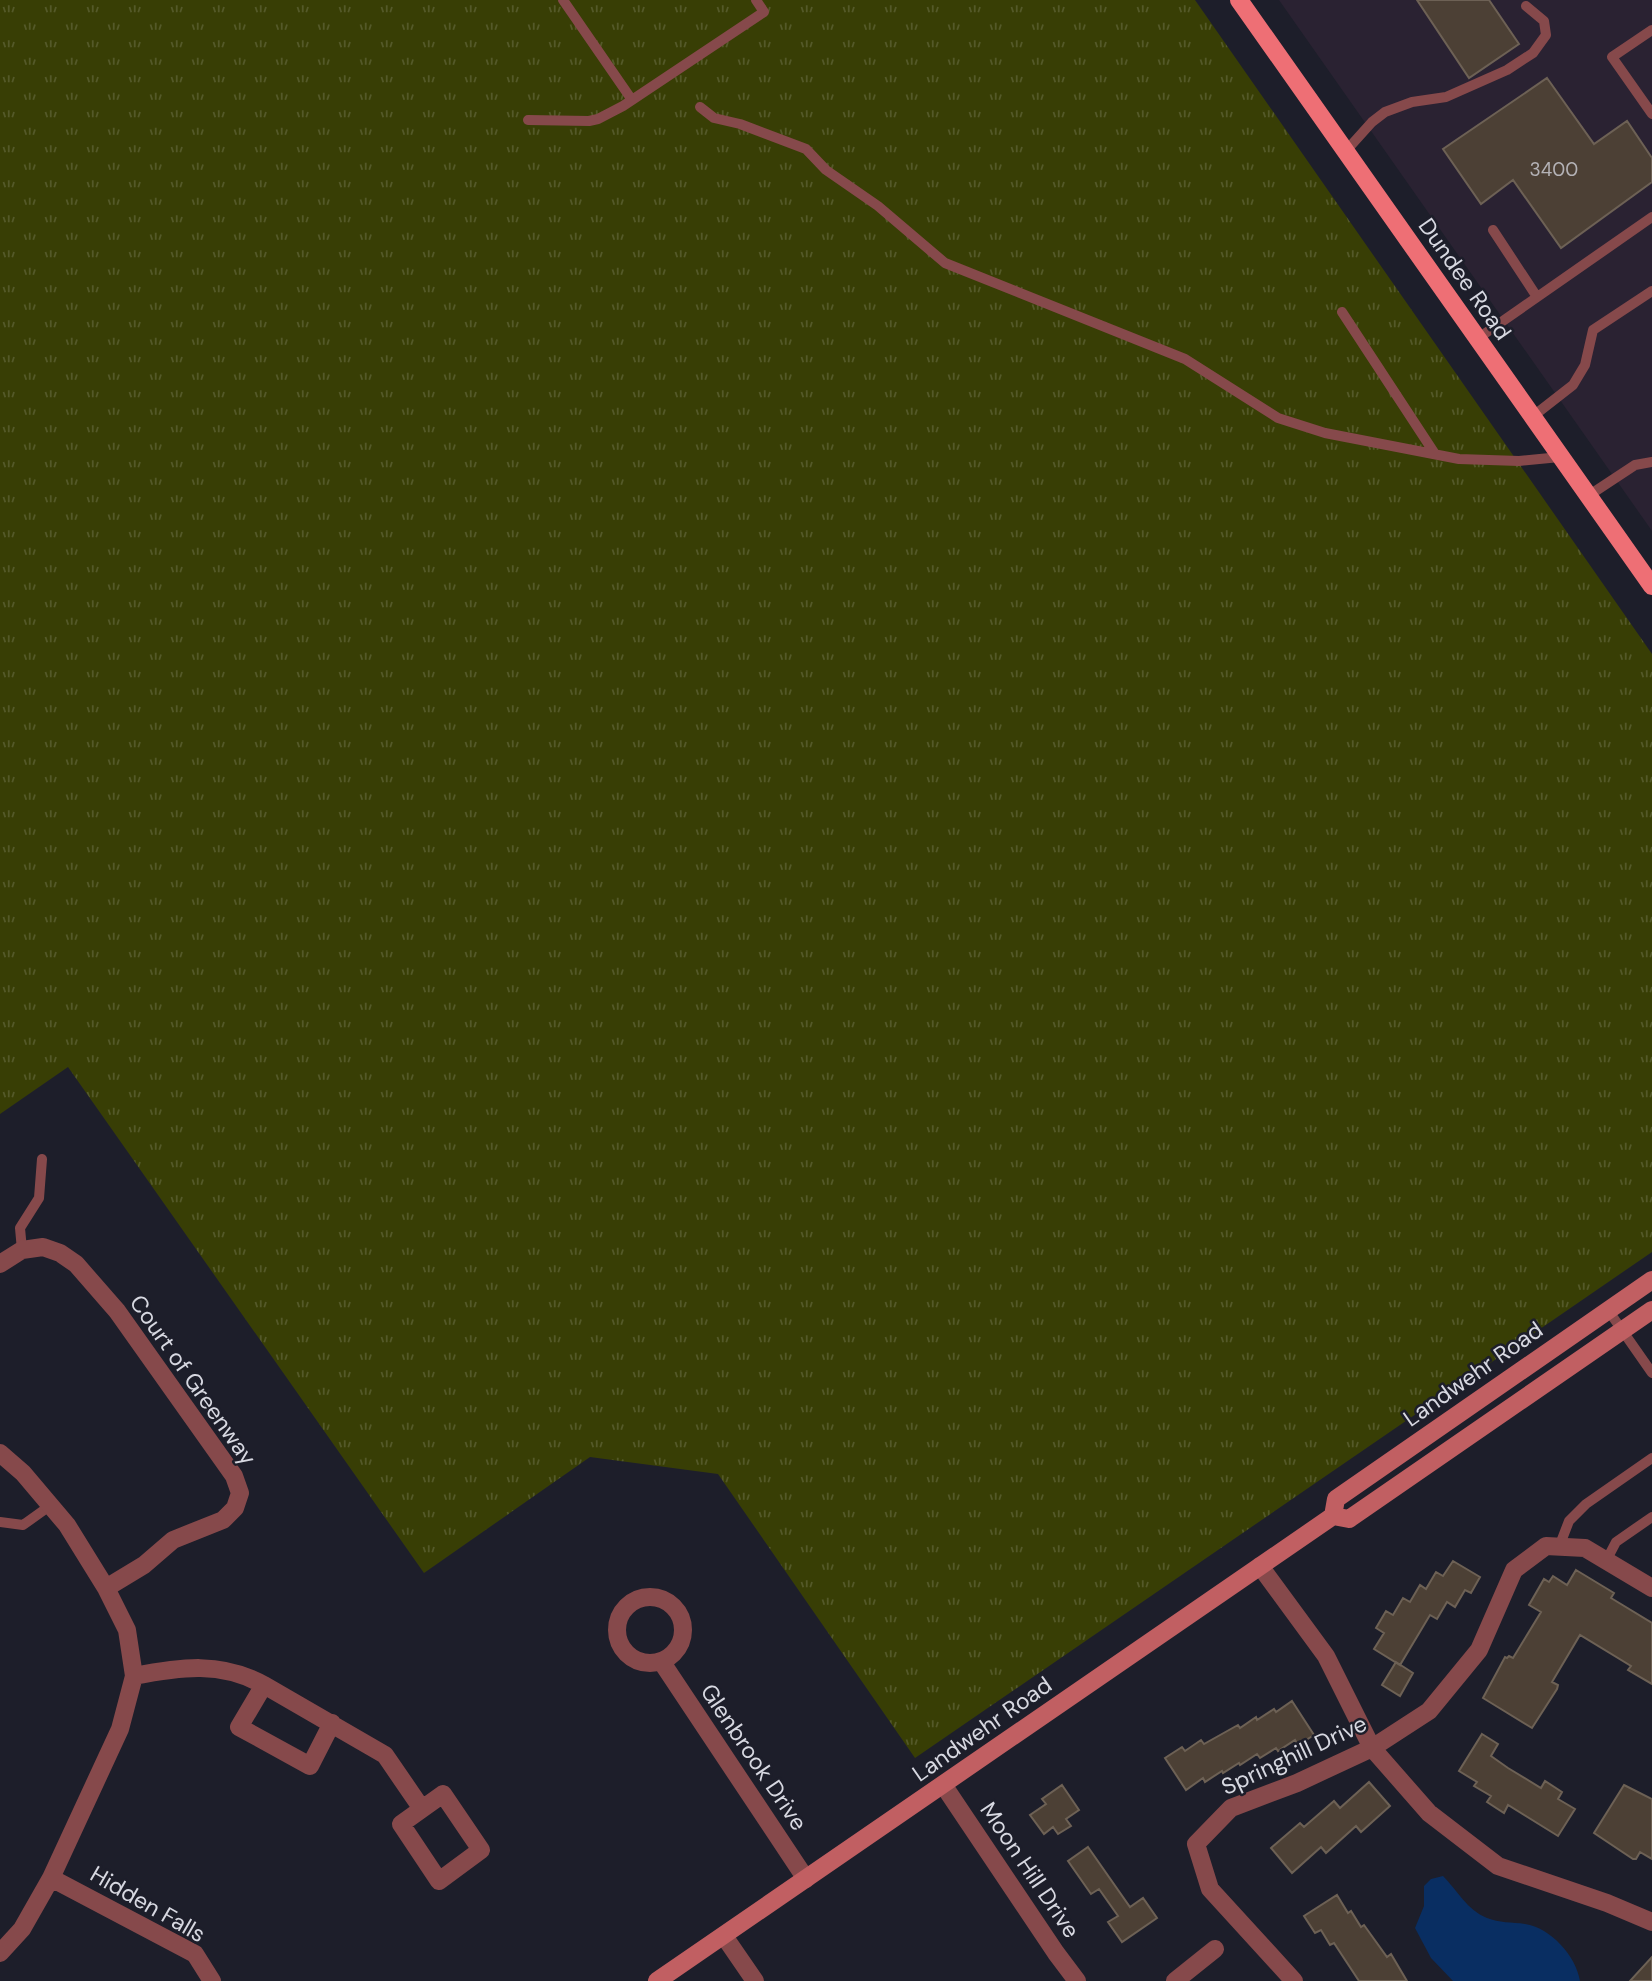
<svg xmlns="http://www.w3.org/2000/svg" width="1652" height="1981" viewBox="0 0 1652 1981" font-family="'DM Sans',sans-serif">
<defs>
<pattern id="grass-tufts" width="24" height="20" patternUnits="userSpaceOnUse" patternTransform="scale(1.75)"><rect width="24" height="20" fill="#383e05"/><path d="M3 7l-1-3M5 7V3M7 7l1-3M15 17l-1-3M17 17v-4M19 17l1-3" fill="none" stroke="#545929"/></pattern>
</defs>
<rect width="100%" height="100%" fill="#1d1e2a"/>
<path fill="#2a2232" d="M1279 0H1652V531Z"/>
<path fill="url(#grass-tufts)" d="M0 0H1195L1652 654V1252L915 1758 718 1474 590 1457 424 1573 68 1067 0 1114Z"/>
<path fill="#092e62" d="M1443 1876C1457 1890 1467 1910 1487 1918 1499 1923 1512 1922 1525 1924 1551 1928 1576 1956 1580 1981H1453L1431 1958 1415 1928 1424 1906V1886L1431 1879Z"/>
<path fill="#4c4035" stroke="#6d6155" stroke-width="2" d="M1417 0H1489L1519 44 1469 78Z
M1547 78 1594 144 1627 121 1652 158V182L1561 248 1513 180 1481 204 1443 149Z
M1453 1561 1480 1577 1471 1593 1465 1590 1455 1607 1447 1602 1437 1619 1430 1615 1400 1665 1374 1649 1384 1633 1376 1628 1386 1611 1393 1615 1403 1598 1410 1602 1420 1585 1426 1589 1436 1572 1443 1576Z
M1576 1570 1614 1593 1611 1598 1652 1623V1684L1628 1670 1631 1666 1580 1635 1552 1682 1558 1685 1557 1689 1532 1728 1483 1698 1505 1657 1507 1658 1509 1656 1513 1658 1541 1612 1529 1605 1544 1579 1549 1582 1553 1576 1567 1585Z
M1396 1662 1413 1673 1400 1696 1382 1685Z
M1292 1701 1314 1735 1298 1745 1295 1740 1278 1751 1276 1748 1260 1758 1257 1754 1240 1765 1239 1763 1223 1773 1222 1771 1205 1782 1203 1778 1186 1790 1165 1758 1182 1747 1185 1751 1201 1740 1204 1744 1238 1725 1240 1728 1256 1717 1257 1720 1274 1709 1276 1712Z
M1482 1734 1498 1744 1491 1756 1508 1768 1541 1788 1545 1781 1562 1792 1558 1799 1575 1809 1558 1836 1508 1805 1504 1813 1487 1802 1491 1796 1474 1786 1477 1782 1459 1771Z
M1369 1782 1390 1806 1361 1832 1356 1826 1326 1853 1321 1847 1292 1873 1271 1848 1300 1823 1304 1827 1334 1801 1340 1808Z
M1062 1785 1079 1810 1066 1819 1071 1826 1058 1834 1053 1827 1044 1834 1030 1815 1046 1804 1042 1799Z
M1624 1785 1652 1799V1859L1640 1852 1636 1859H1633L1594 1833Z
M1088 1847 1130 1907 1143 1898 1157 1918 1122 1942 1108 1922 1118 1916 1099 1889 1091 1894 1068 1861Z
M1337 1895 1348 1913 1351 1911 1361 1927 1364 1925 1387 1957 1391 1954 1407 1981H1359L1334 1943 1330 1945 1321 1930 1315 1933 1304 1916Z
M1652 1957V1981H1630Z"/>
<g fill="none" stroke-linecap="round" stroke-linejoin="round">
<path stroke="#86494b" stroke-width="10" d="M563 0 632 100
M1652 30 1612 57 1652 114
M700 107 714 118 740 124 806 149 826 170 878 206 945 263 1185 359 1278 418 1325 433 1459 459 1519 461 1560 457
M528 120 589 121 598 119 623 106 764 12 756 0
M1345 152 1372 122 1385 112 1412 102 1446 97 1507 70 1533 53 1546 35 1544 21 1526 6
M1493 230 1537 297
M1342 312 1435 454
M1477 339 1652 217
M1532 417 1573 385 1585 365 1593 330 1652 291
M1588 496 1635 465 1652 462
M22 1250 20 1228 39 1198 42 1159
M1608 1310 1652 1373
M0 1522 23 1525 51 1505
M1559 1547 1569 1521 1586 1504 1652 1458
M1606 1561 1616 1542 1652 1517"/>
<path stroke="#86494b" stroke-width="18" d="M0 1264 22 1250 43 1247 60 1253 76 1264 117 1311 234 1476 240 1493 235 1508 223 1520 173 1540 144 1565 106 1588
M0 1453 23 1473 67 1525 106 1588 127 1630 134 1676 120 1729 51 1878 22 1929 0 1953
M1260 1566 1326 1656 1372 1748 1429 1813 1498 1866 1607 1903 1652 1922
M617 1630a33 33 0 1 1 66 0a33 33 0 1 1-66 0Z
M661 1661 806 1879
M134 1676C181 1667 221 1661 264 1685
M332 1723 310 1766 239 1727 264 1685 385 1755 422 1809 401 1824 439 1881 481 1850 443 1794 422 1809
M944 1786 1056 1953 1077 1981
M51 1878 195 1954 212 1981
M724 1936 755 1981
M1175 1981 1215 1949
M1294 1981 1210 1889 1196 1844 1231 1808 1297 1783 1372 1748 1429 1711 1479 1650 1514 1570 1546 1546 1585 1548 1652 1588"/>
<path stroke="#c15f62" stroke-width="18" d="M1652 1280 1336 1499 1333 1516 1349 1519 1652 1310
M657 1981 1333 1516"/>
<path stroke="#ee6f75" stroke-width="18" d="M1239 0 1652 586"/>
</g>
<g text-anchor="middle" dominant-baseline="central" stroke-width="5" stroke-linejoin="round" paint-order="stroke">
<g font-size="19" fill="#b4b2b6">
<text x="1554" y="169">3400</text>
</g>
<g font-size="23" fill="#d7d8e1" stroke="#1d1e2a">
<text transform="translate(1465 279) rotate(55)">Dundee Road</text>
<text transform="translate(1473 1374) rotate(-35)">Landwehr Road</text>
<text transform="translate(193 1380) rotate(55)">Court of Greenway</text>
<text transform="translate(982 1729) rotate(-35)">Landwehr Road</text>
<text transform="translate(1294 1755) rotate(-25)">Springhill Drive</text>
<text transform="translate(754 1757) rotate(56)">Glenbrook Drive</text>
<text transform="translate(1030 1870) rotate(56)">Moon Hill Drive</text>
<text transform="translate(148 1904) rotate(30)">Hidden Falls</text>
</g>
</g>
</svg>
